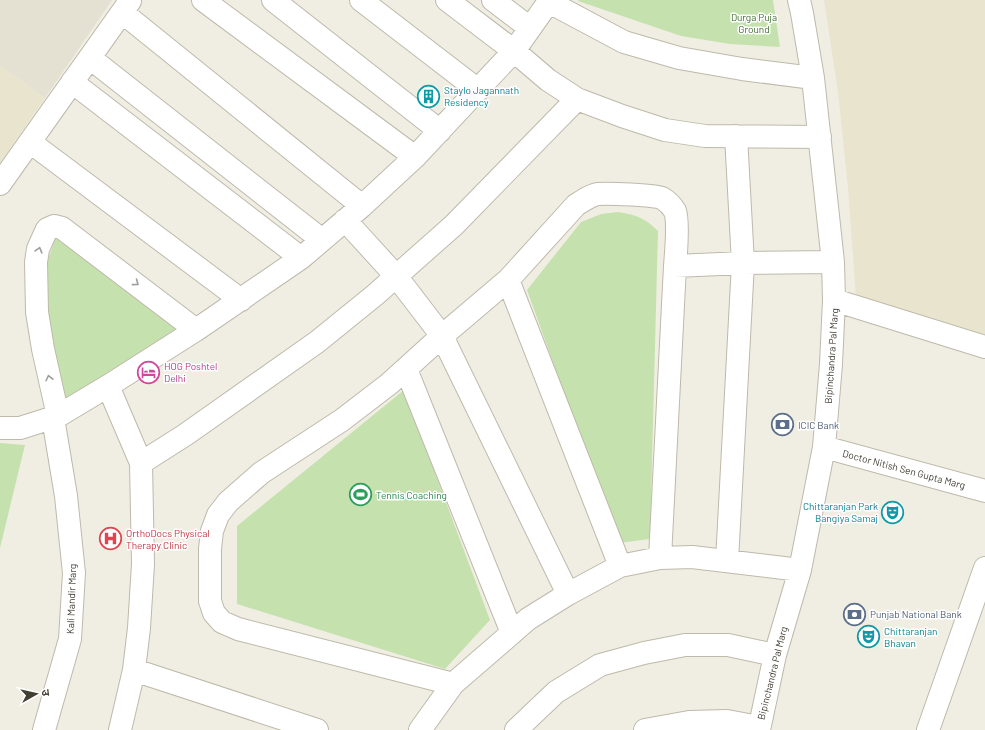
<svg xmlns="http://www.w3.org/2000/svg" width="985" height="730" viewBox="0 0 985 730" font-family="Barlow,'Noto Sans Devanagari',sans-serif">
<rect width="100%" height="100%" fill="#f0eee3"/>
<path fill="#e4e0d2" d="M0 0H112L45 98 0 65Z"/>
<path fill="#e9e4ce" d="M824 0H985V338L856 298 848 188 838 92Z
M0 65 45 98 0 163Z"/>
<path fill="#c5e2ae" d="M579 0H773L780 47 730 44 681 36 578 1Z
M618 212C636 215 644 217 658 231L650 539 618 543 527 290 581 222 601 214Z
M57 234 181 326 66 402 51 350 46 265Z
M404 390 490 620 445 669 237 604V526Z
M0 443 25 445 0 548Z"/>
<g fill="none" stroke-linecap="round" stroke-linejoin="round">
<defs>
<path id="minor" d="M203 0 415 157
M273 0 440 131
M361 0 478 90
M447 0 514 51 548 80 577 99 622 116 665 130 705 136 820 137
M493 0 530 28
M549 2 624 42 679 58 742 69 813 78
M123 13 362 206
M90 58 322 240
M72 82 301 258
M30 142 241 300
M0 184 130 1
M345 220 396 276 442 336 568 594
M675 266 743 263 833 262
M508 280 620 566
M834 300 985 347
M406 369 512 633
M108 386 141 463 143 564 139 628 134 670 120 730
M58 416 43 349 37 312 36 262 38 249 47 229 54 226 62 228 196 330
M0 428H20L58 416 108 386 196 330 301 258 362 206 415 157 514 51 550 0
M824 447 985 491
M141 463 185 435 317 342 375 295 454 225 577 99
M727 561 743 263 736 136
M134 670 317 730
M453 684 238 629 222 622 214 613 210 601V549L212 531 218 515 228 502 261 473 342 420 389 384 442 336 508 280 576 205C583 201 590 195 598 194 606 193 657 195 662 198 667 201 672 206 675 211 679 222 676 253 675 266L660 558
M44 730 70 639 74 573 66 496 53 418
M420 730 453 684 528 619 568 594 620 566 660 558 692 557 800 570
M516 730 556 692 600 665 644 653 685 645H728L775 655
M645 730 689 722 727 721 759 727
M759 730 775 655 800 570 824 447 831 364 834 300 833 262 813 78 802 13 799 0
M928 730 985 568"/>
</defs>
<use href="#minor" stroke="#beb9aa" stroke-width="24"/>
<use href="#minor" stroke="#fff" stroke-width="22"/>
</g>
<defs><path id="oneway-chevron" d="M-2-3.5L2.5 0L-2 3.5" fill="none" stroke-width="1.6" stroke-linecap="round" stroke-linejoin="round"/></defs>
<g stroke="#a09e9a">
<use href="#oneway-chevron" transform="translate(39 250) rotate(-74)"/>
<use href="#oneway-chevron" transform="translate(136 283) rotate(37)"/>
<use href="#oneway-chevron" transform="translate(49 378) rotate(-103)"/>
</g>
<defs>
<symbol id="building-ring" viewBox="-11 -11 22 22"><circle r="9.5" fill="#fff" stroke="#0f9aa8" stroke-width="1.5"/><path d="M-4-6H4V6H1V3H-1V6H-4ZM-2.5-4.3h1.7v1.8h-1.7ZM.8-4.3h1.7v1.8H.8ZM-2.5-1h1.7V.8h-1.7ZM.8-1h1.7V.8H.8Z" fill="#0f9aa8"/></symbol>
<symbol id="hotel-ring" viewBox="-11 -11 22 22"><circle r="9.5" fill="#fff" stroke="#d1479c" stroke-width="1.5"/><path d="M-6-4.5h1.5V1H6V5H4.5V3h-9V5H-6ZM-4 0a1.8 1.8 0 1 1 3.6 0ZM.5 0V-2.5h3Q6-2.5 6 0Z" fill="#d1479c"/></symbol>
<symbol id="bank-ring" viewBox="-11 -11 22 22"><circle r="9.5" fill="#fff" stroke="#5c6f8a" stroke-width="1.5"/><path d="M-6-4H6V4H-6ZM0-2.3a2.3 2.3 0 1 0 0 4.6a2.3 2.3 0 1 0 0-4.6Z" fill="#5c6f8a"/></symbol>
<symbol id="stadium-ring" viewBox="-11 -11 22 22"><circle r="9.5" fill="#fff" stroke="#2e9e5b" stroke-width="1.5"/><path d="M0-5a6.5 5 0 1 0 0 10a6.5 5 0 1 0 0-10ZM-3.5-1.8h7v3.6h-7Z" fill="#2e9e5b"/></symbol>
<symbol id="theatre-ring" viewBox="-11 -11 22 22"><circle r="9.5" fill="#fff" stroke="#0f9aa8" stroke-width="1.5"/><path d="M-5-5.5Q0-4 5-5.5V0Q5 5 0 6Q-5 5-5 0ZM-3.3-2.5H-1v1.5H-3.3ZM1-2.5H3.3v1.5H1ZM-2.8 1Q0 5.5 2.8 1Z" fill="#0f9aa8"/></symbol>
<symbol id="hospital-ring" viewBox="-11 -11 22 22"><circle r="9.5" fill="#fff" stroke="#e0444e" stroke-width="1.5"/><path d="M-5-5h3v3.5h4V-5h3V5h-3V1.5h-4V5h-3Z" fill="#e0444e"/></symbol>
</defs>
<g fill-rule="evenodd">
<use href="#building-ring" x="416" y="84" width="25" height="25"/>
<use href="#hotel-ring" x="136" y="360" width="25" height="25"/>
<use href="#bank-ring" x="770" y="412" width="25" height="25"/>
<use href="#stadium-ring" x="348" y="482" width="25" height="25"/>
<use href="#theatre-ring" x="880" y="500" width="25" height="25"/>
<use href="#hospital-ring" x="98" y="526" width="25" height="25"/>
<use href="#bank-ring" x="842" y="602" width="25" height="25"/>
<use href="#theatre-ring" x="856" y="624" width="25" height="25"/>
</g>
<g text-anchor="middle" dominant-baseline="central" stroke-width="3" stroke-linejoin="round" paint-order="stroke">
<g font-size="10" fill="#3e6e2c" stroke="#fff">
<text x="754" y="17">Durga Puja<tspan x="754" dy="12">Ground</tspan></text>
</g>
<g font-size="10" fill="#0d838f" stroke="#fff" text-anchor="start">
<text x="444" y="90">Staylo Jagannath<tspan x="444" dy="12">Residency</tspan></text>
<text x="878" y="506" text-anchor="end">Chittaranjan Park<tspan x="878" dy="12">Bangiya Samaj</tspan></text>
<text x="884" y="631">Chittaranjan<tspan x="884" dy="12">Bhavan</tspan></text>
</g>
<g font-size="10" fill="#423e34" stroke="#fff">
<text transform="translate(831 356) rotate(-86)">Bipinchandra Pal Marg</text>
<text transform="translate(904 469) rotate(15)">Doctor Nitish Sen Gupta Marg</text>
<text transform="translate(71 599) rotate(-88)">Kali Mandir Marg</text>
<text transform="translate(772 673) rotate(-76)">Bipinchandra Pal Marg</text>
</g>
<g font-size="10" fill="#b23c85" stroke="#fff" text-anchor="start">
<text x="164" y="366">HOG Poshtel<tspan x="164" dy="12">Delhi</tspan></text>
</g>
<g font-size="10" fill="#4e5e75" stroke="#fff" text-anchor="start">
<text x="798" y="425">ICIC Bank</text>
<text x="870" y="614">Punjab National Bank</text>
</g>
<g font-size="10" fill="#27864d" stroke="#fff" text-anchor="start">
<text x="376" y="495">Tennis Coaching</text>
</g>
<g font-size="10" fill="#be3a42" stroke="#fff" text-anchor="start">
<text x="126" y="533">OrthoDocs Physical<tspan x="126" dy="12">Therapy Clinic</tspan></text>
</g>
</g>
<g transform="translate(36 694) rotate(82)" stroke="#ffffff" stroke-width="3" paint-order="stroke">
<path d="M0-3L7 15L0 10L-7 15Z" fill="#423e34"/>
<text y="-6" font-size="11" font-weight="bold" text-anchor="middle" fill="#423e34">उ</text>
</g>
</svg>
